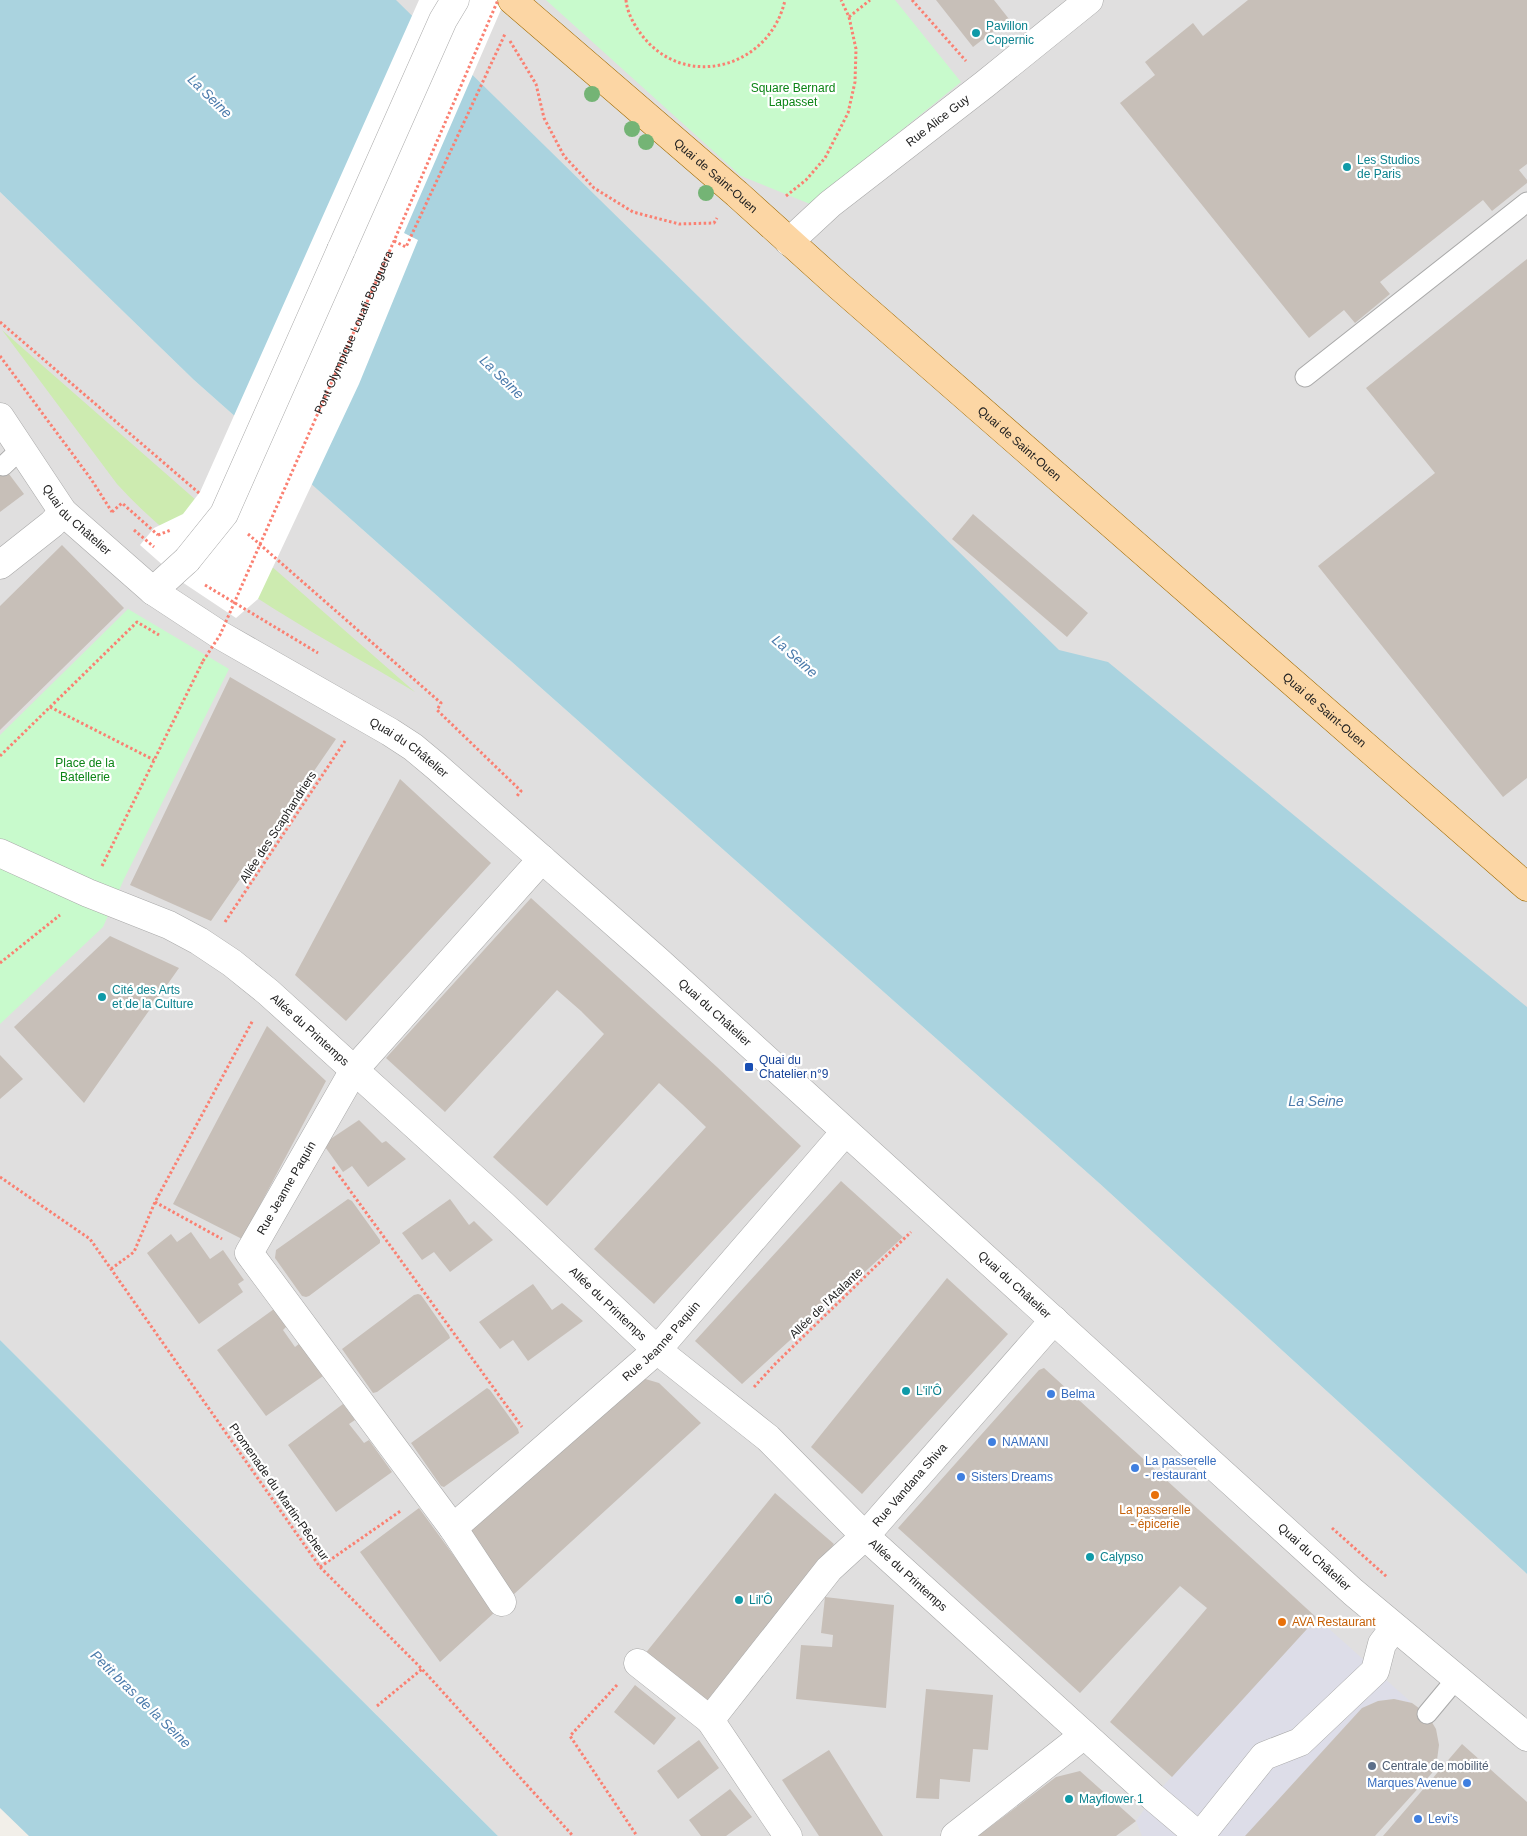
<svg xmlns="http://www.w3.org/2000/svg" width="1527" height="1836" viewBox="0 0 1527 1836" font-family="Arial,sans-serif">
<rect width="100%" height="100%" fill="#f2efe9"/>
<path fill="#e0dfdf" d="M111 0H1527V1259Z
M0 192 194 380 1099 1183 1527 1574V1836H498L0 1340Z"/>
<path fill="#cdebb0" d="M2 330 415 692C312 631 198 573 117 484Z"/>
<path fill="#c8facc" d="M546 0H895L961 82 810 204 741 176Z
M128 609 229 669 124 879 103 927 0 1024V735Z"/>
<path fill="#dddde8" d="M1317 1618 1412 1703 1394 1699 1378 1701 1367 1706 1248 1836H1142L1136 1821 1153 1797Z"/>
<path fill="#aad3df" d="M0 0H396L1059 650 1108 662 1527 1007V1574L1099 1183 194 380 0 192Z
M0 1340 498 1836H29L0 1808Z"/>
<path fill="#fff" d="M419 0H507L503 5 404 233 418 240 359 384 258 599 236 618 182 582 140 545 154 528 183 514 200 492Z"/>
<path fill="#c7bfb8" d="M936 0H994L1009 19 973 47Z
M1248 0H1527V164L1519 170 1527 180V183L1492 211 1483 200 1380 282 1390 294 1355 323 1344 310 1309 338 1120 103 1155 75 1145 62 1193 23 1203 36Z
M1527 259V778L1503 797 1318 566 1435 473 1366 388Z
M0 462 24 494 0 512Z
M973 514 1088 613 1067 637 952 539Z
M62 545 124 608 0 730V606Z
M230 677 336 739 211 921 130 885Z
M400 779 491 863 346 1021 295 975Z
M531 898 717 1067 801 1146 654 1304 594 1249 706 1127 682 1104 659 1083 547 1206 493 1157 604 1034 581 1011 557 990 445 1112 386 1058Z
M110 936 179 968 84 1103 14 1027Z
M267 1026 326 1081 242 1239 173 1204Z
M0 1055 23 1079 0 1099Z
M359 1120 382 1143 386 1141 406 1159 368 1187 352 1166 343 1172 323 1144Z
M841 1181 903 1237 742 1384 695 1341Z
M348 1199 352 1201 380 1240V1243L309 1296 306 1297 302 1296 275 1258 276 1250Z
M450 1199 469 1225 474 1221 493 1240 450 1272 434 1252 422 1260 402 1233Z
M191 1232 210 1259 223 1250 244 1280 238 1284 243 1292 199 1324 147 1253 171 1234 177 1242Z
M947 1278 1008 1334 862 1494 811 1447Z
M533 1284 552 1310 562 1303 583 1321 528 1361 513 1340 500 1349 479 1322Z
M418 1294 421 1295 449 1335 450 1338 377 1392 373 1393 342 1349 414 1295Z
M274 1309 287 1326 283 1330 295 1347 300 1343 323 1376 266 1416 217 1350Z
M1044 1368 1317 1618 1172 1777 1110 1722 1207 1608 1180 1586 1080 1693 898 1528 1039 1370Z
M642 1378 659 1383 701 1423 513 1595 465 1531Z
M487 1388 490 1390 518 1429 519 1433 444 1487 441 1486 411 1443Z
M343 1404 355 1420 349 1424 364 1443 369 1440 392 1472 336 1512 288 1445Z
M775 1493 834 1544 705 1703 644 1655Z
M419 1508 495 1612 440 1662 360 1552Z
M825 1597 894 1605 886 1708 796 1699 801 1645 832 1647 833 1635 821 1633Z
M635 1685 676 1718 654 1745 614 1712Z
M926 1689 993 1695 988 1750 973 1749 970 1782 940 1779 939 1799 916 1798Z
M1394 1699 1412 1703 1427 1714 1436 1729 1439 1745 1437 1760 1432 1773 1375 1836H1245L1362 1708 1378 1701Z
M699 1740 719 1768 678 1799 657 1771Z
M1462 1744 1527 1802V1836H1383Z
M829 1750 883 1836H819L782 1780Z
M1080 1771 1136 1821 1116 1836H978L1056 1777Z
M730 1789 752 1817 726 1836H701L689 1820Z"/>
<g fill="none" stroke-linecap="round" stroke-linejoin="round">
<defs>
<path id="service" d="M1305 377 1527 202
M3 466 22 448
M1427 1714 1457 1678"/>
<g id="pedestrian">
<path d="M0 565 52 524 63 512"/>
<path id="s1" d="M0 853 88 893 169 925 199 941 232 963 268 992 500 1202 657 1350 768 1438 865 1536 1153 1797 1199 1836"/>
<path d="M638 1663 710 1720 788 1836"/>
<path id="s2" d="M710 1720 829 1569 865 1536 1054 1320"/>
<path d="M955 1836 1084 1735"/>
<path d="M1200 1836 1264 1756 1300 1742 1375 1671 1382 1644 1394 1628"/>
</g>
<g id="minor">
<path id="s3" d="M789 242 830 204 985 84 1089 0"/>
<path d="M341 250 443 20 455 0"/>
<path d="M153 591 187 560"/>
<path id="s4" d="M453 1528 657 1350 845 1132"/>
<path id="s5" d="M502 1602 453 1528 249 1253 354 1070 542 859"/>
</g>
<g id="tertiary">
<path id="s6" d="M0 417 63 512 153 591 220 635 390 732 413 747 437 767 657 960 1353 1592 1527 1737"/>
</g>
<g id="primary">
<path id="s7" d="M512 0 737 194 839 286 1527 887"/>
</g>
</defs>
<use href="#service" stroke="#a9a9a9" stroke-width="21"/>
<use href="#pedestrian" stroke="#a9a9a9" stroke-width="29"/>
<use href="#minor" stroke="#a9a9a9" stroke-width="29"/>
<use href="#tertiary" stroke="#a9a9a9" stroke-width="29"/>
<use href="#primary" stroke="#a06b00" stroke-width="29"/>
<path stroke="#fa8072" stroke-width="3" stroke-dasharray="2.5 2.5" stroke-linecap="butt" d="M626 0C627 12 634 25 641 34 684 92 770 68 785 0
M912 0 966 61
M849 17 870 0
M510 41 536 84 544 118 564 156 594 188 633 212 679 224 714 223 717 218
M786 196 806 180 825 158 848 113 855 82 856 49 849 17 841 0
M394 241 406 247 505 34
M0 322 199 493
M0 356 91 479 112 512
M112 512 122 503 158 535
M134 530 154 547
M248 534 441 703 437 710 521 791 517 796
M205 585 318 653
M50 707 154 760
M0 756 137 622 159 635
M102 866 203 661
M225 922 345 741
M0 963 60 915
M333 1167 522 1427
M0 1177 90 1239 320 1567 422 1669 573 1836
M155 1202 222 1239
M111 1269 134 1252 155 1202 253 1020
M754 1387 776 1363 911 1232
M1332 1528 1387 1577
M320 1567 402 1510
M617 1685 570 1736 637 1836
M377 1706 422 1669"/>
<use href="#service" stroke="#fff" stroke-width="19"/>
<use href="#pedestrian" stroke="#fff" stroke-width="28"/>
<use href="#minor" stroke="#fff" stroke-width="28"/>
<use href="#tertiary" stroke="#fff" stroke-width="28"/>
<use href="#primary" stroke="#fcd6a4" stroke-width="28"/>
<defs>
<path id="minor-bridge" d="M187 560 224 514 341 250"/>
</defs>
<use href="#minor-bridge" stroke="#a9a9a9" stroke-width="29" stroke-linecap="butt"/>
<g stroke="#fa8072" stroke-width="3" stroke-dasharray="2.5 2.5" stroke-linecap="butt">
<path d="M158 535 171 530"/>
<path id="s8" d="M203 661 220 635 394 241 498 0"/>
</g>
<use href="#minor-bridge" stroke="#fff" stroke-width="28"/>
</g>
<g fill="#74b475">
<circle cx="592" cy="94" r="8"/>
<circle cx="632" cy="129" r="8"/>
<circle cx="646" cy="142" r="8"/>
<circle cx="706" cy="193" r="8"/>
</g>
<g fill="#0f9aa8" stroke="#fff" stroke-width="2">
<circle cx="976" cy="33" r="5"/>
<circle cx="1347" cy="167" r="5"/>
<circle cx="102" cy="997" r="5"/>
<circle cx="906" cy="1391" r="5"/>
<circle cx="1090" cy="1557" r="5"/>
<circle cx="739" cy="1600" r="5"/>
<circle cx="1069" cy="1799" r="5"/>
</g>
<rect fill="#1a4fb4" stroke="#fff" stroke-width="2" x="744" y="1062" width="10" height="10" rx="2.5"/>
<g fill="#3f7fe0" stroke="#fff" stroke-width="2">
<circle cx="1051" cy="1394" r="5"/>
<circle cx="992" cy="1442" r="5"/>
<circle cx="1135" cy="1468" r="5"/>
<circle cx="961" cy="1477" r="5"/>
<circle cx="1467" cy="1783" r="5"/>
<circle cx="1418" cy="1819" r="5"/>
</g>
<g fill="#e8710a" stroke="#fff" stroke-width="2">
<circle cx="1155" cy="1495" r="5"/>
<circle cx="1282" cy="1622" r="5"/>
</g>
<circle fill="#5c6f8a" stroke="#fff" stroke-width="2" cx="1372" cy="1766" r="5"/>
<g text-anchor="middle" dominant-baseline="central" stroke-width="4.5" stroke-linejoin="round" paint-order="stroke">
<g font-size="12" fill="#0d838f" stroke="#fff" text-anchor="start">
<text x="986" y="26">Pavillon<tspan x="986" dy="14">Copernic</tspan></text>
<text x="1357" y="160">Les Studios<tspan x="1357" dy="14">de Paris</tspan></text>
<text x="112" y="990">Cité des Arts<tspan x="112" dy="14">et de la Culture</tspan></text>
<text x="916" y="1391">L'il'Ô</text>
<text x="1100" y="1557">Calypso</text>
<text x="749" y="1600">Lil'Ô</text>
<text x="1079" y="1799">Mayflower 1</text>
</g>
<g font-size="12" fill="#0c8416" stroke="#fff">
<text x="793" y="88">Square Bernard<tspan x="793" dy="14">Lapasset</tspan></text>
<text x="85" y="763">Place de la<tspan x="85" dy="14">Batellerie</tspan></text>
</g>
<g font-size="12" fill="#222" stroke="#fff">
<text stroke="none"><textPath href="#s3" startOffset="192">Rue Alice Guy</textPath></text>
<text stroke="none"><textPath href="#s7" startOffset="269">Quai de Saint-Ouen</textPath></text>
<text stroke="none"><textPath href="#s8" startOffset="362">Pont Olympique Louafi Bouguera</textPath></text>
<text stroke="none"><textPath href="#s7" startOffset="674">Quai de Saint-Ouen</textPath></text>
<text stroke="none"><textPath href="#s6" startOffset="129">Quai du Châtelier</textPath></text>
<text stroke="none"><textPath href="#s7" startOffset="1079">Quai de Saint-Ouen</textPath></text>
<text stroke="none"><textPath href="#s6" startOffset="534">Quai du Châtelier</textPath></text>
<text transform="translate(278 827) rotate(-57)">Allée des Scaphandriers</text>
<text stroke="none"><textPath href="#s6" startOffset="939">Quai du Châtelier</textPath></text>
<text stroke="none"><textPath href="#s1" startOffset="360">Allée du Printemps</textPath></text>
<text stroke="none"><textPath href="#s5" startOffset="506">Rue Jeanne Paquin</textPath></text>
<text stroke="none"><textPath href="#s6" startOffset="1344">Quai du Châtelier</textPath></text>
<text transform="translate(826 1303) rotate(-44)">Allée de l'Atalante</text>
<text stroke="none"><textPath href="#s1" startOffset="765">Allée du Printemps</textPath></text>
<text stroke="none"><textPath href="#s4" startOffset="280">Rue Jeanne Paquin</textPath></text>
<text stroke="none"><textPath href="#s2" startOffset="309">Rue Vandana Shiva</textPath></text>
<text transform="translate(279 1492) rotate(55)">Promenade du Martin-Pêcheur</text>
<text stroke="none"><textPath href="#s6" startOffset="1749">Quai du Châtelier</textPath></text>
<text stroke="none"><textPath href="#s1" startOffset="1170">Allée du Printemps</textPath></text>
</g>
<g font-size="12" fill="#164399" stroke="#fff" text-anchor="start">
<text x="759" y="1060">Quai du<tspan x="759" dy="14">Chatelier n°9</tspan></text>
</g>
<g font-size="12" fill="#366cbe" stroke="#fff" text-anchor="start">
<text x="1061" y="1394">Belma</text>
<text x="1002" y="1442">NAMANI</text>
<text x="1145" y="1461">La passerelle<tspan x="1145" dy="14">- restaurant</tspan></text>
<text x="971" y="1477">Sisters Dreams</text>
<text x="1457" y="1783" text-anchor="end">Marques Avenue</text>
<text x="1428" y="1819">Levi's</text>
</g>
<g font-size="12" fill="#c56008" stroke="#fff">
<text x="1155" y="1510">La passerelle<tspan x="1155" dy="14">- épicerie</tspan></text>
<text x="1292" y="1622" text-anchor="start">AVA Restaurant</text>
</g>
<g font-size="12" fill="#4e5e75" stroke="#fff" text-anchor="start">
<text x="1382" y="1766">Centrale de mobilité</text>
</g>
<g font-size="14" font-style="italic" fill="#4a7aab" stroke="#fff">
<text transform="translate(210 96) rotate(44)">La Seine</text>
<text transform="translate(502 377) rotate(44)">La Seine</text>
<text transform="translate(795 656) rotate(42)">La Seine</text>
<text x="1316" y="1101">La Seine</text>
<text transform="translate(141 1699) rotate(44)">Petit bras de la Seine</text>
</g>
</g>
</svg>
